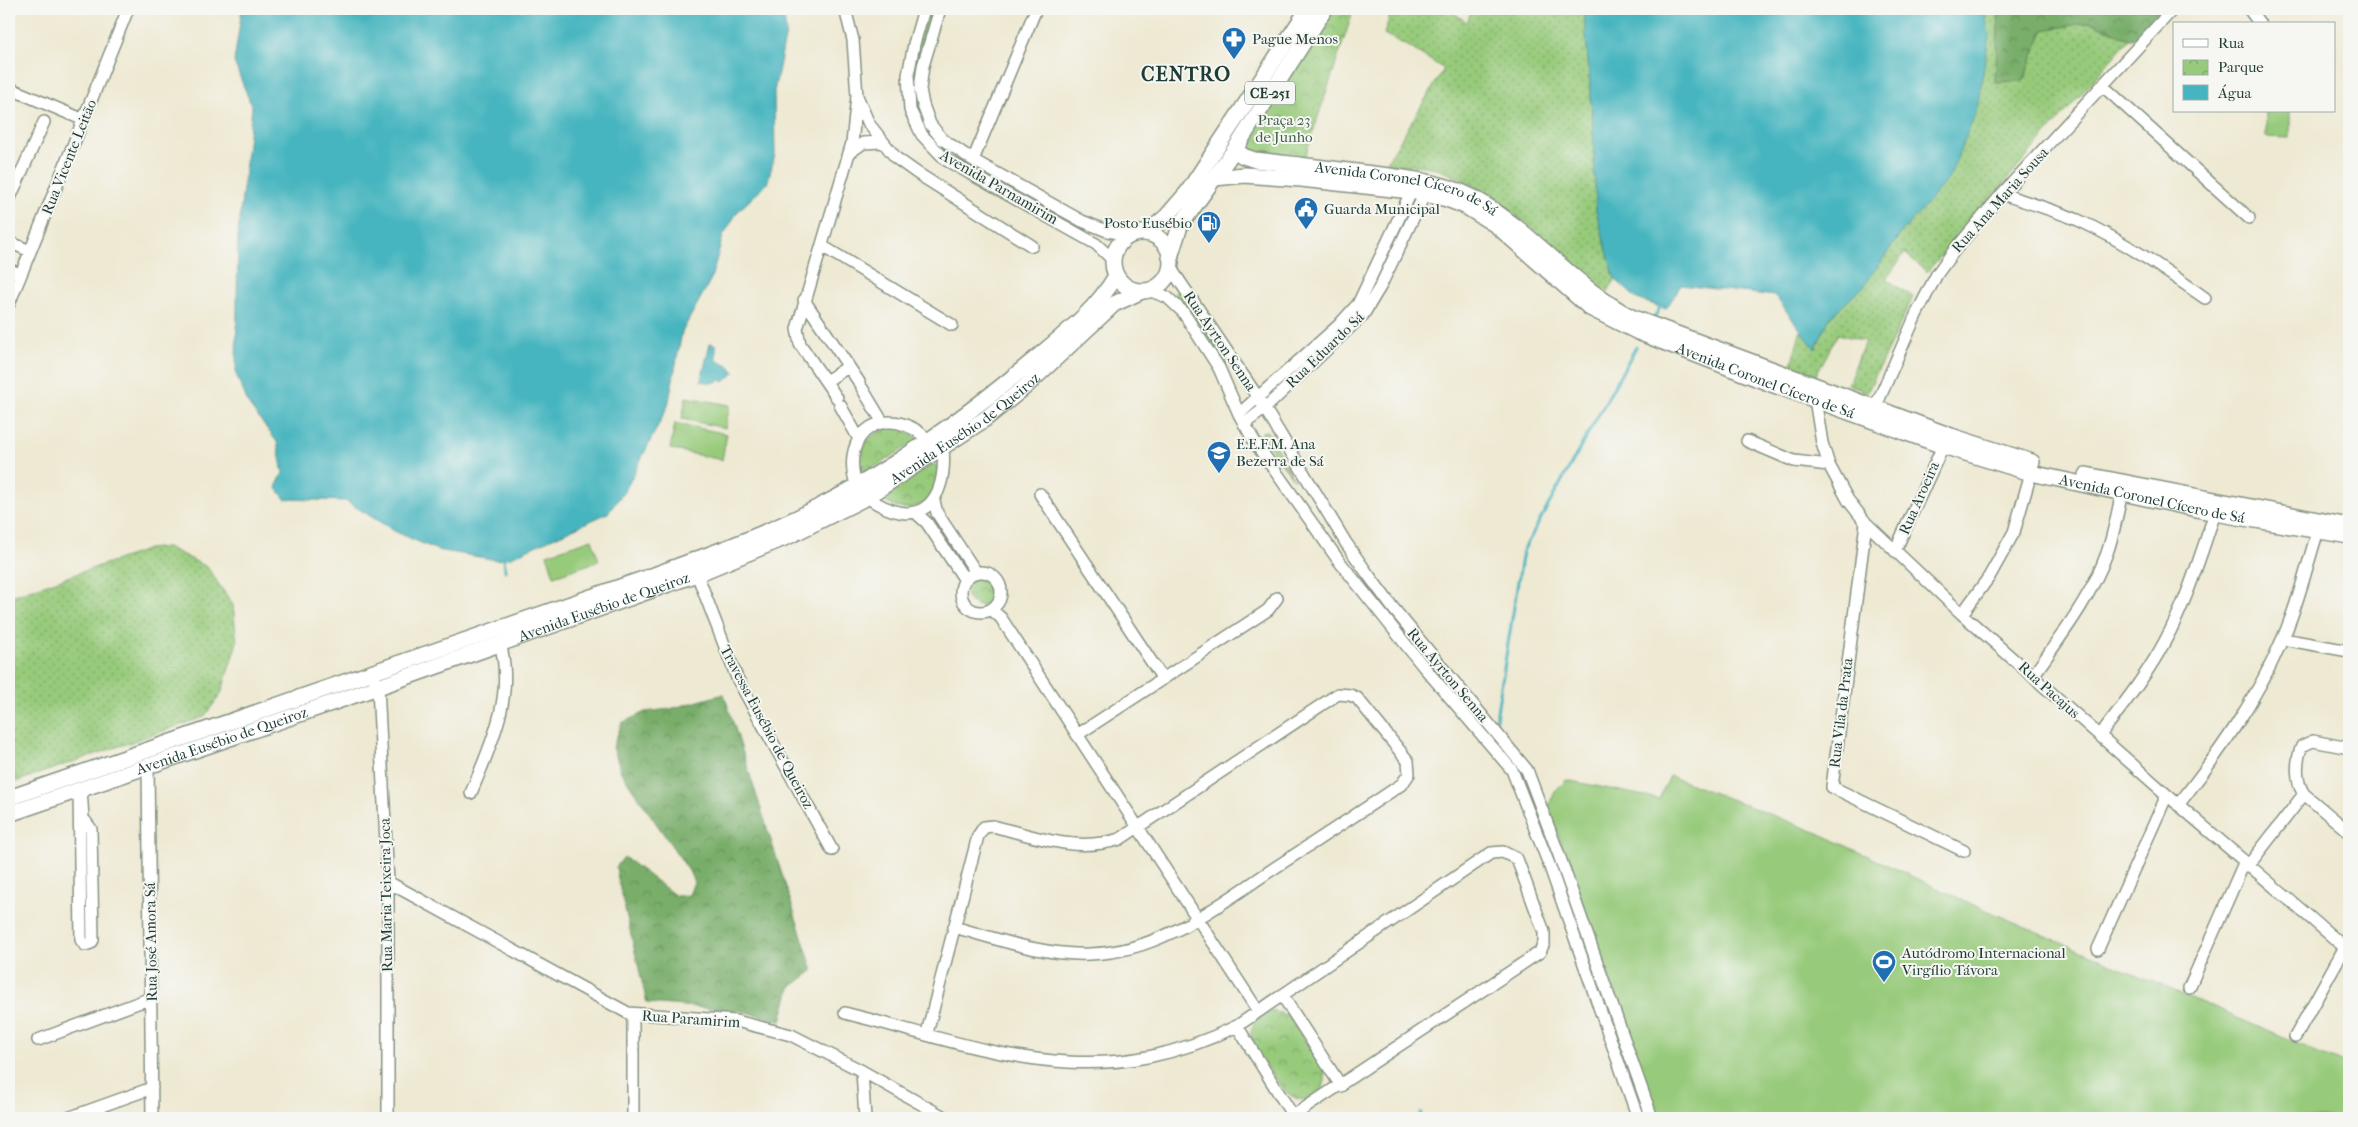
<svg xmlns="http://www.w3.org/2000/svg" width="2358" height="1127" viewBox="0 0 2358 1127" font-family="'IM FELL French Canon',serif">
<defs>
<pattern id="grass-dots" width="8" height="8" patternUnits="userSpaceOnUse" patternTransform="scale(1.25)"><rect width="8" height="8" fill="#97ca7a"/><path d="M2 2h.1M6 6h.1" fill="none" stroke="#7ba565" stroke-width="1.8" stroke-linecap="round"/></pattern>
<pattern id="forest-crowns" width="20" height="18" patternUnits="userSpaceOnUse" patternTransform="scale(1.25)"><rect width="20" height="18" fill="#79ae6a"/><path d="M2 6a3 3 0 1 1 6 0M12 15a3 3 0 1 1 6 0" fill="none" stroke="#638f58"/></pattern>
<pattern id="park-crowns" width="20" height="18" patternUnits="userSpaceOnUse" patternTransform="scale(1.25)"><rect width="20" height="18" fill="#97ca7a"/><path d="M2 6a3 3 0 1 1 6 0M12 15a3 3 0 1 1 6 0" fill="none" stroke="#7ba565"/></pattern>
</defs>
<rect width="100%" height="100%" fill="#f6f6f2"/>
<filter id="ink" filterUnits="userSpaceOnUse"><feTurbulence type="fractalNoise" baseFrequency=".02" numOctaves="2"/><feDisplacementMap in="SourceGraphic" scale="10" xChannelSelector="R" yChannelSelector="G"/><feConvolveMatrix kernelMatrix="1 2 1 2 8 2 1 2 1" color-interpolation-filters="sRGB"/></filter>
<filter id="wash" filterUnits="userSpaceOnUse"><feTurbulence type="fractalNoise" baseFrequency=".0096" numOctaves="4" result="noise"/><feDisplacementMap in="SourceGraphic" scale="20" xChannelSelector="R" yChannelSelector="G"/><feGaussianBlur stdDeviation="1.12" result="paint"/><feColorMatrix in="noise" values="0 0 0 0 0 0 0 0 0 0 0 0 0 0 0 0 0 1.4 0 .05"/><feComposite in="paint" operator="in"/></filter>
<g filter="url(#wash)">
<rect width="100%" height="100%" fill="#eee9d2"/>
<path fill="url(#grass-dots)" stroke="#5b8457" d="M928 9H934L916 76 920 109 964 159 961 163 930 138 915 110 910 75Z
M1392 9H1448L1467 22 1472 9H1584L1593 125 1596 211 1615 279 1607 294C1553 249 1503 192 1435 168 1421 164 1400 166 1385 165L1444 69 1411 48 1384 34Z
M1984 9H2001L1999 15 1995 82 2023 81 2043 30 2091 22 2129 39 1927 272 1905 253 1886 279 1913 297 1867 393 1848 384 1865 341 1838 334 1815 377 1790 369 1801 329 1816 348 1830 317 1864 286 1901 233 1989 36Z
M1181 286 1229 363 1224 365 1188 306 1173 296Z
M1265 431 1268 432 1294 480 1261 436 1262 432Z
M167 547 207 567 233 605 237 642 221 694 204 717 9 784V597L149 549Z"/>
<path fill="url(#forest-crowns)" stroke="#4c764f" d="M2001 9H2162L2137 39H2129L2091 22 2043 30 2023 81 1995 82 1999 15Z
M724 694 813 971 790 988 781 1021 742 1011 647 1003 618 879 616 867 624 857 676 896 689 895 694 882 689 871 621 772 613 747 622 723 645 712 670 709Z"/>
<path fill="url(#park-crowns)" stroke="#5b8457" d="M1330 9H1354L1304 159 1247 153 1242 144Z
M899 427 917 437V440L867 472 864 471C856 443 873 429 899 427Z
M933 464 937 466 939 479 927 502C910 509 898 513 883 499V495Z
M966 591a15 15 0 1 1 30 0a15 15 0 1 1-30 0Z
M1272 1011 1288 1015 1324 1068C1326 1077 1326 1086 1318 1093 1290 1119 1264 1061 1251 1041 1249 1026 1257 1014 1272 1011Z"/>
<path fill="#97ca7a" stroke="#5b8457" d="M2266 111H2290V138L2266 137Z
M686 397 730 405 725 428 682 419Z
M675 423 727 434 722 460 670 449Z
M592 539 599 561 554 576 547 554Z
M1670 776 1816 832 1963 900 2349 1066V1118H1659L1548 807 1555 791 1566 780 1659 799Z"/>
<path fill="#46b5bf" stroke="#32797a" d="M242 9H783L786 33 774 92 775 155 767 184 738 211 723 236 711 279 682 332 668 406 626 489 608 513 511 557 497 560 437 550 396 532 346 501 285 499 276 487 283 473 277 442 249 405 236 374 238 233 252 107 234 62Z
M1584 9H1984L1989 36 1977 109 1949 178 1901 233 1864 286 1830 317 1815 349 1775 296 1681 285 1666 309 1637 299 1615 279 1596 211 1593 125Z
M710 343 716 345V360L728 366 735 372 724 382 721 380 712 383 701 381Z"/>
<g fill="none" stroke-linecap="round" stroke-linejoin="round">
<path stroke="#46b5bf" stroke-width="3" d="M1653 320 1662 304
M504 556 505 571
M1495 724 1523 551 1636 347
M1419 1118 1421 1113"/>
</g>
</g>
<g filter="url(#ink)">
<g fill="none" stroke-linecap="round" stroke-linejoin="round">
<defs>
<path id="minor" d="M924 9 914 44 908 75 910 110 922 135 946 160 1096 244 1113 260
M940 9 923 66 920 89 923 105 930 124 942 139 973 160 1082 221 1107 231 1131 235
M2249 9 2260 24
M2103 86 2249 218
M9 88 84 120
M857 96 869 124 896 158 917 173 1032 246
M849 153 863 143 882 142
M973 160 1036 9
M2002 194C2027 202 2053 210 2078 220 2124 241 2164 269 2205 298
M9 200 44 122
M9 242 30 251
M822 246 952 325
M1170 267 1259 399 1346 543 1367 573 1393 608 1527 770 1559 855 1652 1118
M9 270 21 274
M1148 290 1167 297 1183 312 1219 368 1239 414 1254 441 1339 561 1423 666 1512 770 1550 867 1638 1118
M804 300 859 382
M9 304 128 9
M826 381 848 367
M862 388 883 423
M1814 393 1822 443 1829 465 1848 500 1866 523 1962 614 2167 795 2349 951
M837 398 800 344 797 329 852 143 857 96 853 40 845 9
M840 405 859 439
M1239 414 1339 325 1358 304 1415 184
M1872 415 1916 315 1937 274 1953 252 2002 194 2173 9
M1244 424 1264 409 1363 315 1380 287 1428 187
M1747 441 1794 461 1829 465
M857 487C837 432 888 399 929 441
M1040 494 1163 679
M867 497C918 533 948 504 943 448
M934 501 937 513 976 572
M915 512 927 523 965 580
M1866 523 1832 787 1964 851
M1895 551 1943 446
M961 592a20 20 0 1 1 40 0a20 20 0 1 1-40 0Z
M697 574 737 678 832 850
M992 610 1001 618 1258 1011
M1962 614 1989 577 2014 532 2031 473
M2283 639 2349 651
M372 673 378 687 388 882V1118
M2033 676C2060 637 2091 598 2107 553 2114 534 2117 513 2122 493
M1077 735 1268 610 1277 598
M2100 735C2123 705 2147 675 2165 641 2187 601 2200 556 2215 513
M148 767 152 1118
M79 789 81 940 85 945 91 943 93 940 91 829 83 818 81 789
M471 793C491 744 515 697 500 643
M2304 794C2295 781 2296 760 2302 746L2313 741 2349 748
M2178 805C2219 753 2256 701 2282 640 2298 606 2306 567 2318 531
M2248 866 2304 794 2349 832
M388 882 628 1013 736 1021 791 1035 862 1071 946 1118
M2098 949 2167 795
M2189 988 2244 863
M1282 995 1341 1086
M845 1013C987 1049 1094 1097 1237 1026L1491 853 1503 852 1517 859 1544 932V943L1540 952 1290 1118
M1237 1026 1293 1116
M927 1033 978 836 984 827 993 826C1036 837 1077 853 1120 839L1338 694 1350 695 1357 698 1408 761 1409 774 1402 784C1359 813 1316 841 1273 869 1217 906 1161 952 1090 954 1044 956 998 939 954 927
M2295 1037 2345 947
M38 1040 151 998
M862 1071 865 1118
M68 1118 152 1088
M633 1118V1014"/>
<g id="major">
<path id="s1" d="M1235 149 1243 156 1255 160C1292 164 1328 168 1364 173 1405 178 1449 181 1484 204 1537 237 1576 288 1631 317L1951 436 2032 462"/>
<path id="s2" d="M1215 178 1244 175 1301 179 1411 191 1447 199 1465 206 1496 225 1590 308 1638 332 1774 385 1943 446 2031 473 2215 513 2349 536"/>
<path d="M1147 233 1167 216 1187 193 1308 9"/>
<circle cx="1142" cy="262" r="29"/>
<path d="M1170 257 1180 226 1235 149 1325 9"/>
<path d="M2086 475 2349 526"/>
<path d="M9 798 649 577C705 556 763 536 817 508 893 469 963 419 1029 364 1061 337 1095 312 1116 276"/>
<path id="s3" d="M9 814 378 687 697 574 789 536 867 497 985 419 1026 386 1114 304 1142 291"/>
</g>
</defs>
<use href="#minor" stroke="#869383" stroke-width="14"/>
<use href="#major" stroke="#869383" stroke-width="18"/>
<use href="#minor" stroke="#fff" stroke-width="11"/>
<use href="#major" stroke="#fff" stroke-width="15"/>
</g>
</g>
<defs>
<symbol id="pharmacy-pin" viewBox="-11 -11 22 30"><path d="M0 17L-7.5 6A9.5 9.5 0 1 1 7.5 6Z" fill="#1f6fb2" stroke="#f6f6f2"/><path d="M-2-6h4v4h4v4h-4v4h-4v-4h-4v-4h4Z" fill="#fff"/></symbol>
<symbol id="civic-pin" viewBox="-11 -11 22 30"><path d="M0 17L-7.5 6A9.5 9.5 0 1 1 7.5 6Z" fill="#1f6fb2" stroke="#f6f6f2"/><path d="M-.6-6.5H3V-4.5H.6V-3L4-1V1h2V6H-6V1h2V-1L-.6-3ZM-1.2 2.5V6h2.4V2.5Z" fill="#fff"/></symbol>
<symbol id="fuel-pin" viewBox="-11 -11 22 30"><path d="M0 17L-7.5 6A9.5 9.5 0 1 1 7.5 6Z" fill="#1f6fb2" stroke="#f6f6f2"/><path d="M-5.5-6h7V0h2V4h1.3V-2.5L3-4.5l.8-.8L6-3V5H2.5V1h-1V6h-7ZM-4.2-4.7v3.2H.2V-4.7Z" fill="#fff"/></symbol>
<symbol id="school-pin" viewBox="-11 -11 22 30"><path d="M0 17L-7.5 6A9.5 9.5 0 1 1 7.5 6Z" fill="#1f6fb2" stroke="#f6f6f2"/><path d="M0-5L7-2L0 1L-7-2ZM-4 1L0 2.5L4 1V4Q0 6-4 4Z" fill="#fff"/></symbol>
<symbol id="stadium-pin" viewBox="-11 -11 22 30"><path d="M0 17L-7.5 6A9.5 9.5 0 1 1 7.5 6Z" fill="#1f6fb2" stroke="#f6f6f2"/><path d="M0-5a6.5 5 0 1 0 0 10a6.5 5 0 1 0 0-10ZM-3.5-1.8h7v3.6h-7Z" fill="#fff"/></symbol>
</defs>
<g fill-rule="evenodd">
<use href="#pharmacy-pin" x="1220" y="25" width="28" height="38"/>
<use href="#civic-pin" x="1292" y="195" width="28" height="38"/>
<use href="#fuel-pin" x="1195" y="209" width="28" height="38"/>
<use href="#school-pin" x="1205" y="439" width="28" height="38"/>
<use href="#stadium-pin" x="1870" y="948" width="28" height="38"/>
</g>
<g text-anchor="middle" dominant-baseline="central" stroke-width="4" stroke-linejoin="round" paint-order="stroke">
<rect fill="#f6f6f2" stroke="#60746d" stroke-width="1" x="1245" y="81.5" width="50" height="23" rx="4"/>
<g font-size="14" font-weight="bold" fill="#1f3d34">
<text x="1270" y="93">CE-251</text>
</g>
<g font-size="15" fill="#1f3d34" stroke="#f6f6f2" text-anchor="start">
<text x="1252" y="39">Pague Menos</text>
<text x="1324" y="209">Guarda Municipal</text>
<text x="1192" y="223" text-anchor="end">Posto Eusébio</text>
<text x="1236" y="444">E.E.F.M. Ana<tspan x="1236" dy="17">Bezerra de Sá</tspan></text>
<text x="1902" y="953">Autódromo Internacional<tspan x="1902" dy="17">Virgílio Távora</tspan></text>
</g>
<g font-size="15" fill="#3d6046" stroke="#f6f6f2">
<text x="1284" y="120">Praça 23<tspan x="1284" dy="17">de Junho</tspan></text>
</g>
<g font-size="15" fill="#1f3d34" stroke="#f6f6f2">
<text transform="translate(69 157) rotate(-68)">Rua Vicente Leitão</text>
<text transform="translate(999 187) rotate(30)">Avenida Parnamirim</text>
<text stroke="none"><textPath href="#s1" startOffset="178">Avenida Coronel Cícero de Sá</textPath></text>
<text transform="translate(2000 200) rotate(-48)">Rua Ana Maria Sousa</text>
<text transform="translate(1220 341) rotate(56)">Rua Ayrton Senna</text>
<text transform="translate(1325 350) rotate(-44)">Rua Eduardo Sá</text>
<text stroke="none"><textPath href="#s2" startOffset="605">Avenida Coronel Cícero de Sá</textPath></text>
<text stroke="none"><textPath href="#s3" startOffset="1035">Avenida Eusébio de Queiroz</textPath></text>
<text transform="translate(1919 498) rotate(-66)">Rua Aroeira</text>
<text stroke="none"><textPath href="#s2" startOffset="1010">Avenida Coronel Cícero de Sá</textPath></text>
<text stroke="none"><textPath href="#s3" startOffset="630">Avenida Eusébio de Queiroz</textPath></text>
<text transform="translate(1448 675) rotate(50)">Rua Ayrton Senna</text>
<text transform="translate(2049 690) rotate(42)">Rua Pacajus</text>
<text transform="translate(1841 713) rotate(-83)">Rua Vila da Prata</text>
<text transform="translate(767 727) rotate(62)">Travessa Eusébio de Queiroz</text>
<text stroke="none"><textPath href="#s3" startOffset="225">Avenida Eusébio de Queiroz</textPath></text>
<text transform="translate(386 895) rotate(-91)">Rua Maria Teixeira Joca</text>
<text transform="translate(151 942) rotate(-91)">Rua José Amora Sá</text>
<text transform="translate(691 1019) rotate(4)">Rua Paramirim</text>
</g>
<g font-size="20" font-weight="bold" letter-spacing="1" fill="#1f3d34" stroke="#f6f6f2">
<text x="1186" y="74">CENTRO</text>
</g>
</g>
<rect width="2358" height="1127" fill="none" stroke="#f6f6f2" stroke-width="30"/>
<rect x="2173" y="22" width="162" height="90" fill="#f6f6f2" stroke="#a0aca6"/>
<rect x="2183" y="39" width="25" height="8" fill="#ffffff" stroke="#a0aca6"/>
<text x="2218" y="48" font-size="15" fill="#1f3d34">Rua</text>
<rect x="2183" y="60" width="25" height="15" fill="url(#park-crowns)" stroke="#a0aca6"/>
<text x="2218" y="72" font-size="15" fill="#1f3d34">Parque</text>
<rect x="2183" y="85" width="25" height="15" fill="#46b5bf" stroke="#a0aca6"/>
<text x="2218" y="98" font-size="15" fill="#1f3d34">Água</text>
</svg>
